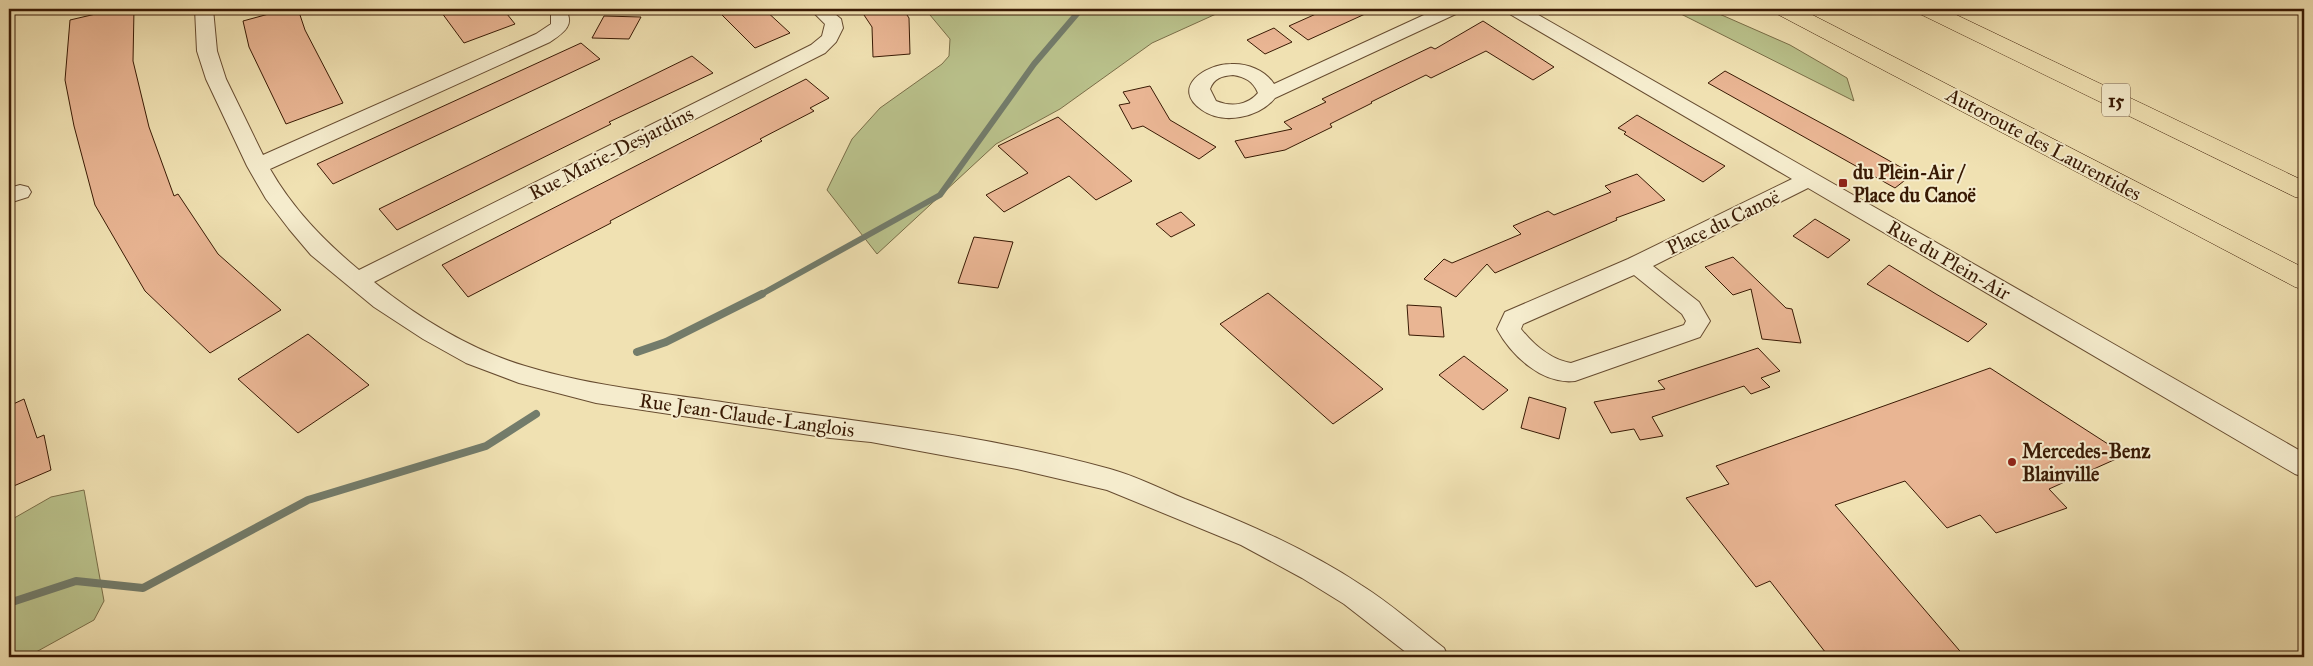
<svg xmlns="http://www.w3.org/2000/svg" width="2313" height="666" viewBox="0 0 2313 666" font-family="'IM FELL Great Primer',serif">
<rect width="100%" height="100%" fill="#f0e1b2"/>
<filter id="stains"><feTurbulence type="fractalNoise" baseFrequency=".004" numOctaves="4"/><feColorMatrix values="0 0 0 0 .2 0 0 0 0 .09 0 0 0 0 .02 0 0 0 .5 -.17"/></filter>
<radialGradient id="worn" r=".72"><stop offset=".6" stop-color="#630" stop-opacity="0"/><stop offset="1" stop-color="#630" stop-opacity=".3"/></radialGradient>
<path fill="#bac28c" stroke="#7a6e48" d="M925 9H1227L1152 43 1060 109 996 144 877 254 827 190 852 139 880 108 942 64 949 56 950 39Z
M1671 9H1708L1790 45 1847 78 1854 101Z
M84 490 104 601 94 620 27 657H9V521L51 497Z"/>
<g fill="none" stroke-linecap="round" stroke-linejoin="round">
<path stroke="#737c6b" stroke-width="6" d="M760 295 940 195 1034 64 1081 9"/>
<path stroke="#737c6b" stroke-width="8" d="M637 352 666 342 762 294
M9 603 76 581 143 588 308 500 486 446 536 414"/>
</g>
<path fill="#e9b593" stroke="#391a04" d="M117 9H134L133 61 149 127 174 196 178 194 218 254 281 310 210 353 145 291 95 205 74 126 65 80 70 20Z
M287 9H298L305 30 343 103 286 124 249 47 243 21Z
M439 9H503L515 24 464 43Z
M716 9H764L790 33 755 48Z
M860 9H903L909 18 910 54 873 57 872 27Z
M1327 9H1376L1308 40 1289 26Z
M604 16 641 17 629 39 592 38Z
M1483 21 1554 67 1533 80 1486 51 1431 78 1426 75 1371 102 1372 103 1330 124 1332 127 1285 150 1245 158 1235 141 1292 129 1284 122 1326 102 1322 99 1431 47 1435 49Z
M1274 28 1292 42 1265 54 1247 40Z
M581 43 600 59 333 184 317 164Z
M692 56 713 73 609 122 611 124 397 230 379 209Z
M1725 71 1845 136 1913 174 1895 188 1708 83Z
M806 79 829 98 810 108 814 111 760 139 762 141 610 221 611 223 468 297 442 265Z
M1150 86 1170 120 1216 147 1199 159 1143 126 1132 129 1119 105 1130 103 1123 92Z
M1637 115 1693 148 1725 166 1703 182 1624 134 1626 132 1618 128Z
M1058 117 1132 181 1096 200 1069 176 1004 212 986 195 1028 173 998 146Z
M1637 174 1665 200 1616 218 1617 220 1495 273 1487 264 1456 297 1424 279 1444 259 1452 263 1521 234 1513 226 1548 211 1554 215 1611 192 1605 186Z
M1181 212 1195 225 1171 237 1156 224Z
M1815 219 1850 240 1828 258 1793 236Z
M974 237 1013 242 998 288 958 283Z
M1733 257 1786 308 1792 309 1801 343 1762 339 1751 289 1733 295 1705 267Z
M1889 265 1936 294 1987 324 1968 342 1867 284Z
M1268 293 1383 389 1333 424 1220 324Z
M1407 305 1441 307 1444 337 1409 335Z
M308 334 369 385 298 433 238 379Z
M1758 348 1780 371 1761 378 1770 387 1751 394 1744 386 1652 417 1663 436 1640 440 1634 429 1611 433 1594 402 1665 389 1658 381Z
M1464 356 1508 390 1483 410 1439 375Z
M1990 368 2125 455 2049 489 2067 508 1996 533 1980 515 1947 528 1905 481 1835 505 1965 657H1829L1770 581 1756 587 1686 498 1729 484 1716 466Z
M1529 397 1566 408 1559 439 1521 428Z
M24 399 37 438 44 435 51 470 9 488V406Z"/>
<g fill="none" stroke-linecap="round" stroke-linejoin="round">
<defs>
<path id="minor" d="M195 9H213L217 51 226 79 263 155 536 34 551 24V15L547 9H565C576 25 563 33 550 42L270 169C293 209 323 240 359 270L811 45 822 36 825 24 810 9H829L841 19 843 28 836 42 825 53 374 282C417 317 471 350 525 366 593 387 665 393 735 404 860 422 988 435 1110 469 1136 476 1161 489 1185 499 1247 523 1306 549 1361 585 1390 603 1417 627 1444 648L1448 657H1412L1344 604 1302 578 1241 545 1107 490 1017 469 871 442 830 438 596 403 519 383 466 363 423 339 374 307 311 255 289 229 266 199 247 166 206 79 197 51Z
M1437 9H1460L1458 13 1275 98C1259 118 1223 125 1202 110 1170 88 1205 64 1231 64 1247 63 1265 70 1274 84ZM1233 75C1245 77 1253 81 1258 93 1247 106 1230 107 1216 101L1210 89C1214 78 1222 76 1233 75Z
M1506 9H1528L2304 453V477L2295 474 1808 188 1653 266 1699 302 1710 321 1700 337 1575 381C1542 385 1511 355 1497 329L1505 312 1628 259 1792 179 1508 13ZM1634 275 1682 314 1686 321 1684 325 1571 363C1551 360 1533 344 1521 329L1523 324Z
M20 185 28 187 31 192 28 197 9 203V188Z"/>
<path id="motorway" d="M1774 9H1801L2304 268V290L2295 287 1777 14Z
M1917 9H1944L2304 181V199L2295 197 1920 14Z"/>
</defs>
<use href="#minor" stroke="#674c30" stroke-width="2"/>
<use href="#motorway" stroke="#391a04" stroke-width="1"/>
<use href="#minor" fill="#f5eccd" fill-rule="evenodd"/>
<use href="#motorway" fill="#f0e1b2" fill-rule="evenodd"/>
</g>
<g fill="#8f2418" stroke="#f5eccd" stroke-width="2">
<rect x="1838" y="178" width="10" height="10" rx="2.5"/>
<circle cx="2012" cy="462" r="5"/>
</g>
<g text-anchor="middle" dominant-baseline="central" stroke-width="4" stroke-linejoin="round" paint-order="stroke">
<rect fill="#f5eccd" stroke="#715940" stroke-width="1" x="2102" y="83.5" width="28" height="33" rx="4"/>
<g font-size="19" font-weight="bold" fill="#391a04">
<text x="2116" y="100">15</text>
</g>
<g font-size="20" fill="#391a04" stroke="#f5eccd">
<text transform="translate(2044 144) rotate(28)">Autoroute des Laurentides</text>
<text transform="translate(611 153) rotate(-27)">Rue Marie-Desjardins</text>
<text transform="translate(1723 222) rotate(-26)">Place du Canoë</text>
<text transform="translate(1949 260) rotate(30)">Rue du Plein-Air</text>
<text transform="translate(747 415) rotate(8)">Rue Jean-Claude-Langlois</text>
</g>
<g font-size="20" font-weight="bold" fill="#391a04" stroke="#f5eccd" text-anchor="start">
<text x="1853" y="172">du Plein-Air /<tspan x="1853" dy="23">Place du Canoë</tspan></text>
<text x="2022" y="451">Mercedes-Benz<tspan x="2022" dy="23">Blainville</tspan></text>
</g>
</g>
<rect width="2313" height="666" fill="none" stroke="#f0e1b2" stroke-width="30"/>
<rect x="10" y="10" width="2293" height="646" fill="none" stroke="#391a04" stroke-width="2.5"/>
<rect x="15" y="15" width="2283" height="636" fill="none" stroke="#391a04"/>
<rect width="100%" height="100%" filter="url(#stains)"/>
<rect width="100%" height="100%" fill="url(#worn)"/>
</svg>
